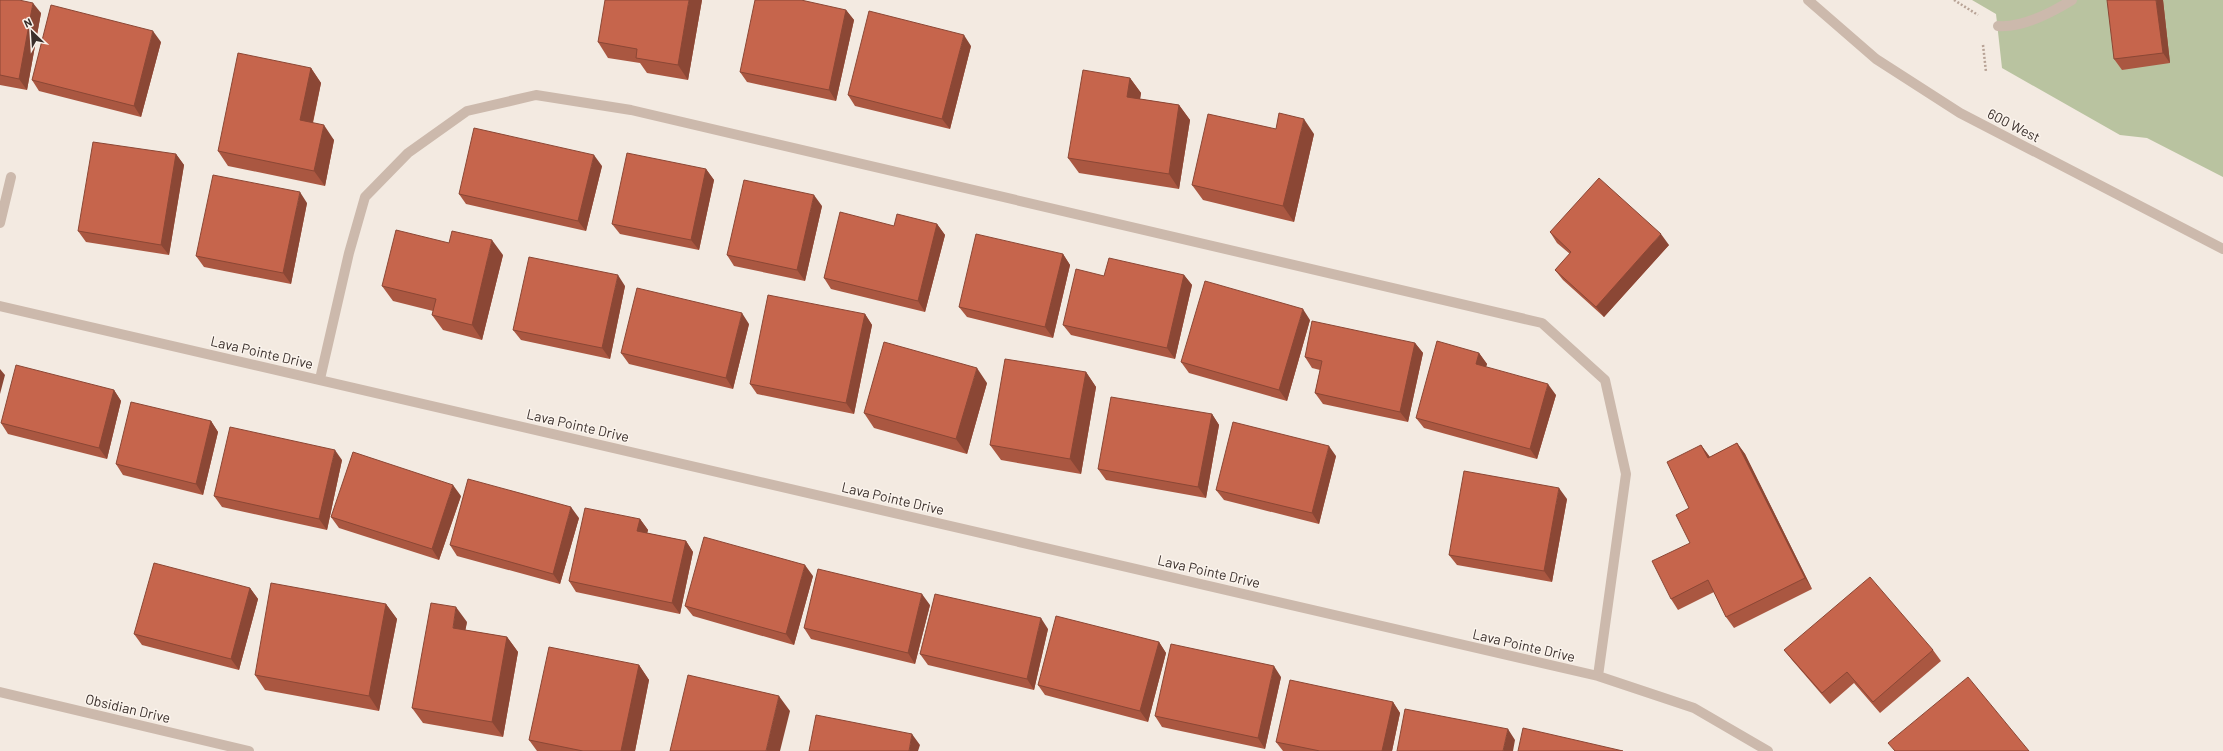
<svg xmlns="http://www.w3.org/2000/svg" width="2223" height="751" viewBox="0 0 2223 751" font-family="Barlow,sans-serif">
<rect width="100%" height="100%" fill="#f3eae1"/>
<path fill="#b9c3a0" d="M1972 0H2223V177L2147 138 2120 135 2002 68 1996 14Z"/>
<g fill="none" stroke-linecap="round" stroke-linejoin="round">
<path stroke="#b8a396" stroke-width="2.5" stroke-dasharray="2 2" stroke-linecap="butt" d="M1954 0 1978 15
M1983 45 1986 72"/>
<path stroke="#ccb9ac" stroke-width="10" d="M1998 26C2023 28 2051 13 2072 0"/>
<path stroke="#ccb9ac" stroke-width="10" d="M0 223 11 177
M0 306 1598 676 1694 708 1768 751
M320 379 349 253 365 197 408 153 467 111 536 95 631 110 1542 323 1605 380 1626 474 1598 676
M0 692 249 751"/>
<path stroke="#ccb9ac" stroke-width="10" d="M1808 0 1876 59 1960 113 2223 249"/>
</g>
<path fill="#aa5741" d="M0 0 41 13 27 90 0 85Z
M702 0 688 80 647 73 640 63 608 58 598 42Z
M2163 0 2170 63 2122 70 2114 59Z
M846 10 854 20 836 101 747 82 740 72Z
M161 42 141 117 39 91 32 80Z
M971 46 950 129 855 106 848 95Z
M311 68 321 83 313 123 334 140 325 186 228 166 218 151Z
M1130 78 1141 93 1140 99 1179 105 1190 120 1179 189 1079 173 1068 158Z
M1276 129 1314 134 1294 222 1203 200 1192 185Z
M176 154 184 165 169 255 86 242 78 231Z
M602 166 586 231 466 204 459 194Z
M706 169 714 180 699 250 620 234 612 224Z
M307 203 291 284 204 267 196 256Z
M822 206 805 281 734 266 727 255Z
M937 224 945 235 925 312 831 289 824 278 894 226Z
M1550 232 1669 245 1604 317 1563 280 1555 270 1570 254 1557 243Z
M1063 254 1070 265 1053 338 967 317 959 307Z
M503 255 482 340 443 330 432 315 433 311 393 301 382 286Z
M1184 275 1192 285 1175 359 1071 335 1063 325 1104 276Z
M625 286 610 359 521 340 513 330Z
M865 314 872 325 854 414 757 394 750 384Z
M1310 320 1287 401 1189 373 1181 362Z
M749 324 733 389 629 364 621 353Z
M1415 343 1423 353 1408 422 1323 404 1315 393 1320 370 1312 368 1305 357Z
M1479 353 1487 364 1486 367 1556 395 1537 459 1424 428 1416 418Z
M1086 372 1096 387 1081 474 1001 460 990 445Z
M987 383 967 454 874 428 864 413Z
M114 390 121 401 107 459 8 434 1 423Z
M1212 414 1219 425 1206 498 1106 480 1098 469Z
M211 421 218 432 203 495 123 475 116 464Z
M1737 443 1745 454 1812 589 1734 628 1726 617 1714 592 1678 610 1671 599 1690 543 1689 508 1701 445 1710 457Z
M1336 456 1319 524 1224 500 1216 490Z
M342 460 327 530 222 507 214 496Z
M461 496 439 560 339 528 331 517Z
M1567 499 1552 582 1457 565 1449 555Z
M579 518 560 584 457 556 450 545Z
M640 519 648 530 647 533 686 541 693 552 680 614 576 592 569 581Z
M813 576 794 645 693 616 685 606Z
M250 588 258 599 239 670 142 645 134 634Z
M386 604 397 619 379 711 265 690 255 675Z
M930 605 915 664 811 639 804 628Z
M467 622 465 630 507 637 518 652 503 737 423 723 412 708Z
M1048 629 1034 690 928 665 920 654Z
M1159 642 1166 653 1148 722 1045 695 1038 685Z
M1784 650H1933L1941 661 1880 713 1854 683 1830 704 1792 660Z
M639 665 649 680 635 751H537L529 740Z
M1281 677 1265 749 1162 727 1155 716Z
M1393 702 1400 713 1392 751H1283L1276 742Z"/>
<path fill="#8b4735" d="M689 0H702L688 80 678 65Z
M2156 0H2163L2170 63 2163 53Z
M33 3 41 13 27 90 19 79Z
M846 10 854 20 836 101 829 90Z
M153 31 161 42 141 117 134 106Z
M964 35 971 46 950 129 942 119Z
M311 68 321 83 310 135 300 120Z
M1130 78 1141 93 1138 112 1127 97Z
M1179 105 1190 120 1179 189 1169 174Z
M1304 119 1314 134 1294 222 1283 206Z
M324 125 334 140 325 186 314 171Z
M176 154 184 165 169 255 161 245Z
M594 155 602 166 586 231 578 221Z
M706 169 714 180 699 250 691 240Z
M300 192 307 203 291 284 283 273Z
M814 195 822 206 805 281 797 270Z
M937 224 945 235 925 312 918 301Z
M1661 234 1669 245 1604 317 1596 307Z
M492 240 503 255 482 340 472 325Z
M1063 254 1070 265 1053 338 1045 327Z
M618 275 625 286 610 359 602 348Z
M1184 275 1192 285 1175 359 1167 348Z
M1303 309 1310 320 1287 401 1279 390Z
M742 313 749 324 733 389 726 378Z
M865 314 872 325 854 414 846 403Z
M1415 343 1423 353 1408 422 1400 412Z
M1479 353 1487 364 1483 375 1476 364Z
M977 368 987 383 967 454 956 439Z
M0 369 5 375 0 394Z
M1086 372 1096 387 1081 474 1070 459Z
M1548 384 1556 395 1537 459 1530 449Z
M114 390 121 401 107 459 99 448Z
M1212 414 1219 425 1206 498 1198 487Z
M211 421 218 432 203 495 196 484Z
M1737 443 1745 454 1812 589 1805 578Z
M1701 445 1709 456 1716 469 1708 458Z
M1329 446 1336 456 1319 524 1312 513Z
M335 450 342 460 327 530 319 519Z
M453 485 461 496 439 560 432 549Z
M1559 488 1567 499 1552 582 1544 571Z
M571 507 579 518 560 584 553 574Z
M640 519 648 530 645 542 637 531Z
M686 541 693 552 680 614 672 603Z
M805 565 813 576 794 645 786 634Z
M250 588 258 599 239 670 231 659Z
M922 594 930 605 915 664 908 653Z
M386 604 397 619 379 711 369 696Z
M456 607 467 622 463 643 453 628Z
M1041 618 1048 629 1034 690 1027 679Z
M507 637 518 652 503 737 492 722Z
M1159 642 1166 653 1148 722 1140 711Z
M639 665 649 680 635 751H621Z
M1274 666 1281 677 1265 749 1258 738Z
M779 696 790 711 780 751H766Z
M1393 702 1400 713 1392 751H1382Z
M1508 729 1515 740 1513 751H1503Z
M912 734 920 745 918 751H909Z"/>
<path fill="#c6654c" stroke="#8b4735" d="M0 0H19L33 3 19 79 0 75Z
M605 0H689L678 65 636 58 637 49 598 42Z
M755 0H801L846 10 829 90 740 72Z
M2107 0H2156L2163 53 2114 59Z
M51 5 153 31 134 106 32 80Z
M869 11 964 35 942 119 848 95Z
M238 53 311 68 300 120 324 125 314 171 218 151Z
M1083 70 1130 78 1127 97 1179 105 1169 174 1068 158Z
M1279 113 1304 119 1283 206 1192 185 1208 114 1276 129Z
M474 128 594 155 578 221 459 194Z
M93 142 176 154 161 245 78 231Z
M627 153 706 169 691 240 612 224Z
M213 175 300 192 283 273 196 256Z
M1599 178 1661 234 1596 307 1555 270 1571 252 1550 232Z
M744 180 814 195 797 270 727 255Z
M840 212 894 226 897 214 937 224 918 301 824 278Z
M396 230 449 243 452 231 492 240 472 325 432 315 436 299 382 286Z
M976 234 1063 254 1045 327 959 307Z
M529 257 618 275 602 348 513 330Z
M1109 258 1184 275 1167 348 1063 325 1076 269 1104 276Z
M1205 281 1303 309 1279 390 1181 362Z
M637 288 742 313 726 378 621 353Z
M768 295 865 314 846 403 750 384Z
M1312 321 1415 343 1400 412 1315 393 1322 361 1305 357Z
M1437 341 1479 353 1476 364 1548 384 1530 449 1416 418Z
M884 342 977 368 956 439 864 413Z
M1005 359 1086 372 1070 459 990 445Z
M16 365 114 390 99 448 1 423Z
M1111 397 1212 414 1198 487 1098 469Z
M131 402 211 421 196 484 116 464Z
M1233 422 1329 446 1312 513 1216 490Z
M230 427 335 450 319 519 214 496Z
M1737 443 1805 578 1726 617 1708 580 1671 599 1652 561 1690 543 1676 515 1689 508 1667 462 1701 445 1708 458Z
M353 452 453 485 432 549 331 517Z
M1464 471 1559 488 1544 571 1449 555Z
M468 479 571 507 553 574 450 545Z
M585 508 640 519 637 531 686 541 672 603 569 581Z
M704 537 805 565 786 634 685 606Z
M154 563 250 588 231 659 134 634Z
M818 569 922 594 908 653 804 628Z
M1870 577 1933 650 1873 702 1847 672 1822 693 1784 650Z
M271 583 386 604 369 696 255 675Z
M935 594 1041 618 1027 679 920 654Z
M431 603 456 607 453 628 507 637 492 722 412 708Z
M1056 616 1159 642 1140 711 1038 685Z
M1171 644 1274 666 1258 738 1155 716Z
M549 647 639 665 621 751H583L529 740Z
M688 675 779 696 766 751H670Z
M1968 677 2029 751H1895L1888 743Z
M1290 680 1393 702 1382 751H1320L1276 742Z
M1405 709 1508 729 1503 751H1397Z
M816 715 912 734 909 751H809Z
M1523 728 1623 751H1518Z"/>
<g text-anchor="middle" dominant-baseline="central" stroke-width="3" stroke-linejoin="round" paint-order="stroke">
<g font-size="14" fill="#3a2f2b" stroke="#fbf4ed">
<text transform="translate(2014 125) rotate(27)">600 West</text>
<text transform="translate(262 352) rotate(13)">Lava Pointe Drive</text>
<text transform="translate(578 425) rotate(13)">Lava Pointe Drive</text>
<text transform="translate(893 498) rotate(13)">Lava Pointe Drive</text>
<text transform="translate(1209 571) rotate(13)">Lava Pointe Drive</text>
<text transform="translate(1524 645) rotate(13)">Lava Pointe Drive</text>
<text transform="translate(128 708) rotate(13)">Obsidian Drive</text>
</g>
</g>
<g transform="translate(32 32) rotate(335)" stroke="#fbf4ed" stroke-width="3" paint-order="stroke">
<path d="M0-3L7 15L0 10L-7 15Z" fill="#3a2f2b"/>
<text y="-6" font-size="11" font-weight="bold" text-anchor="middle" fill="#3a2f2b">N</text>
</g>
</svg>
